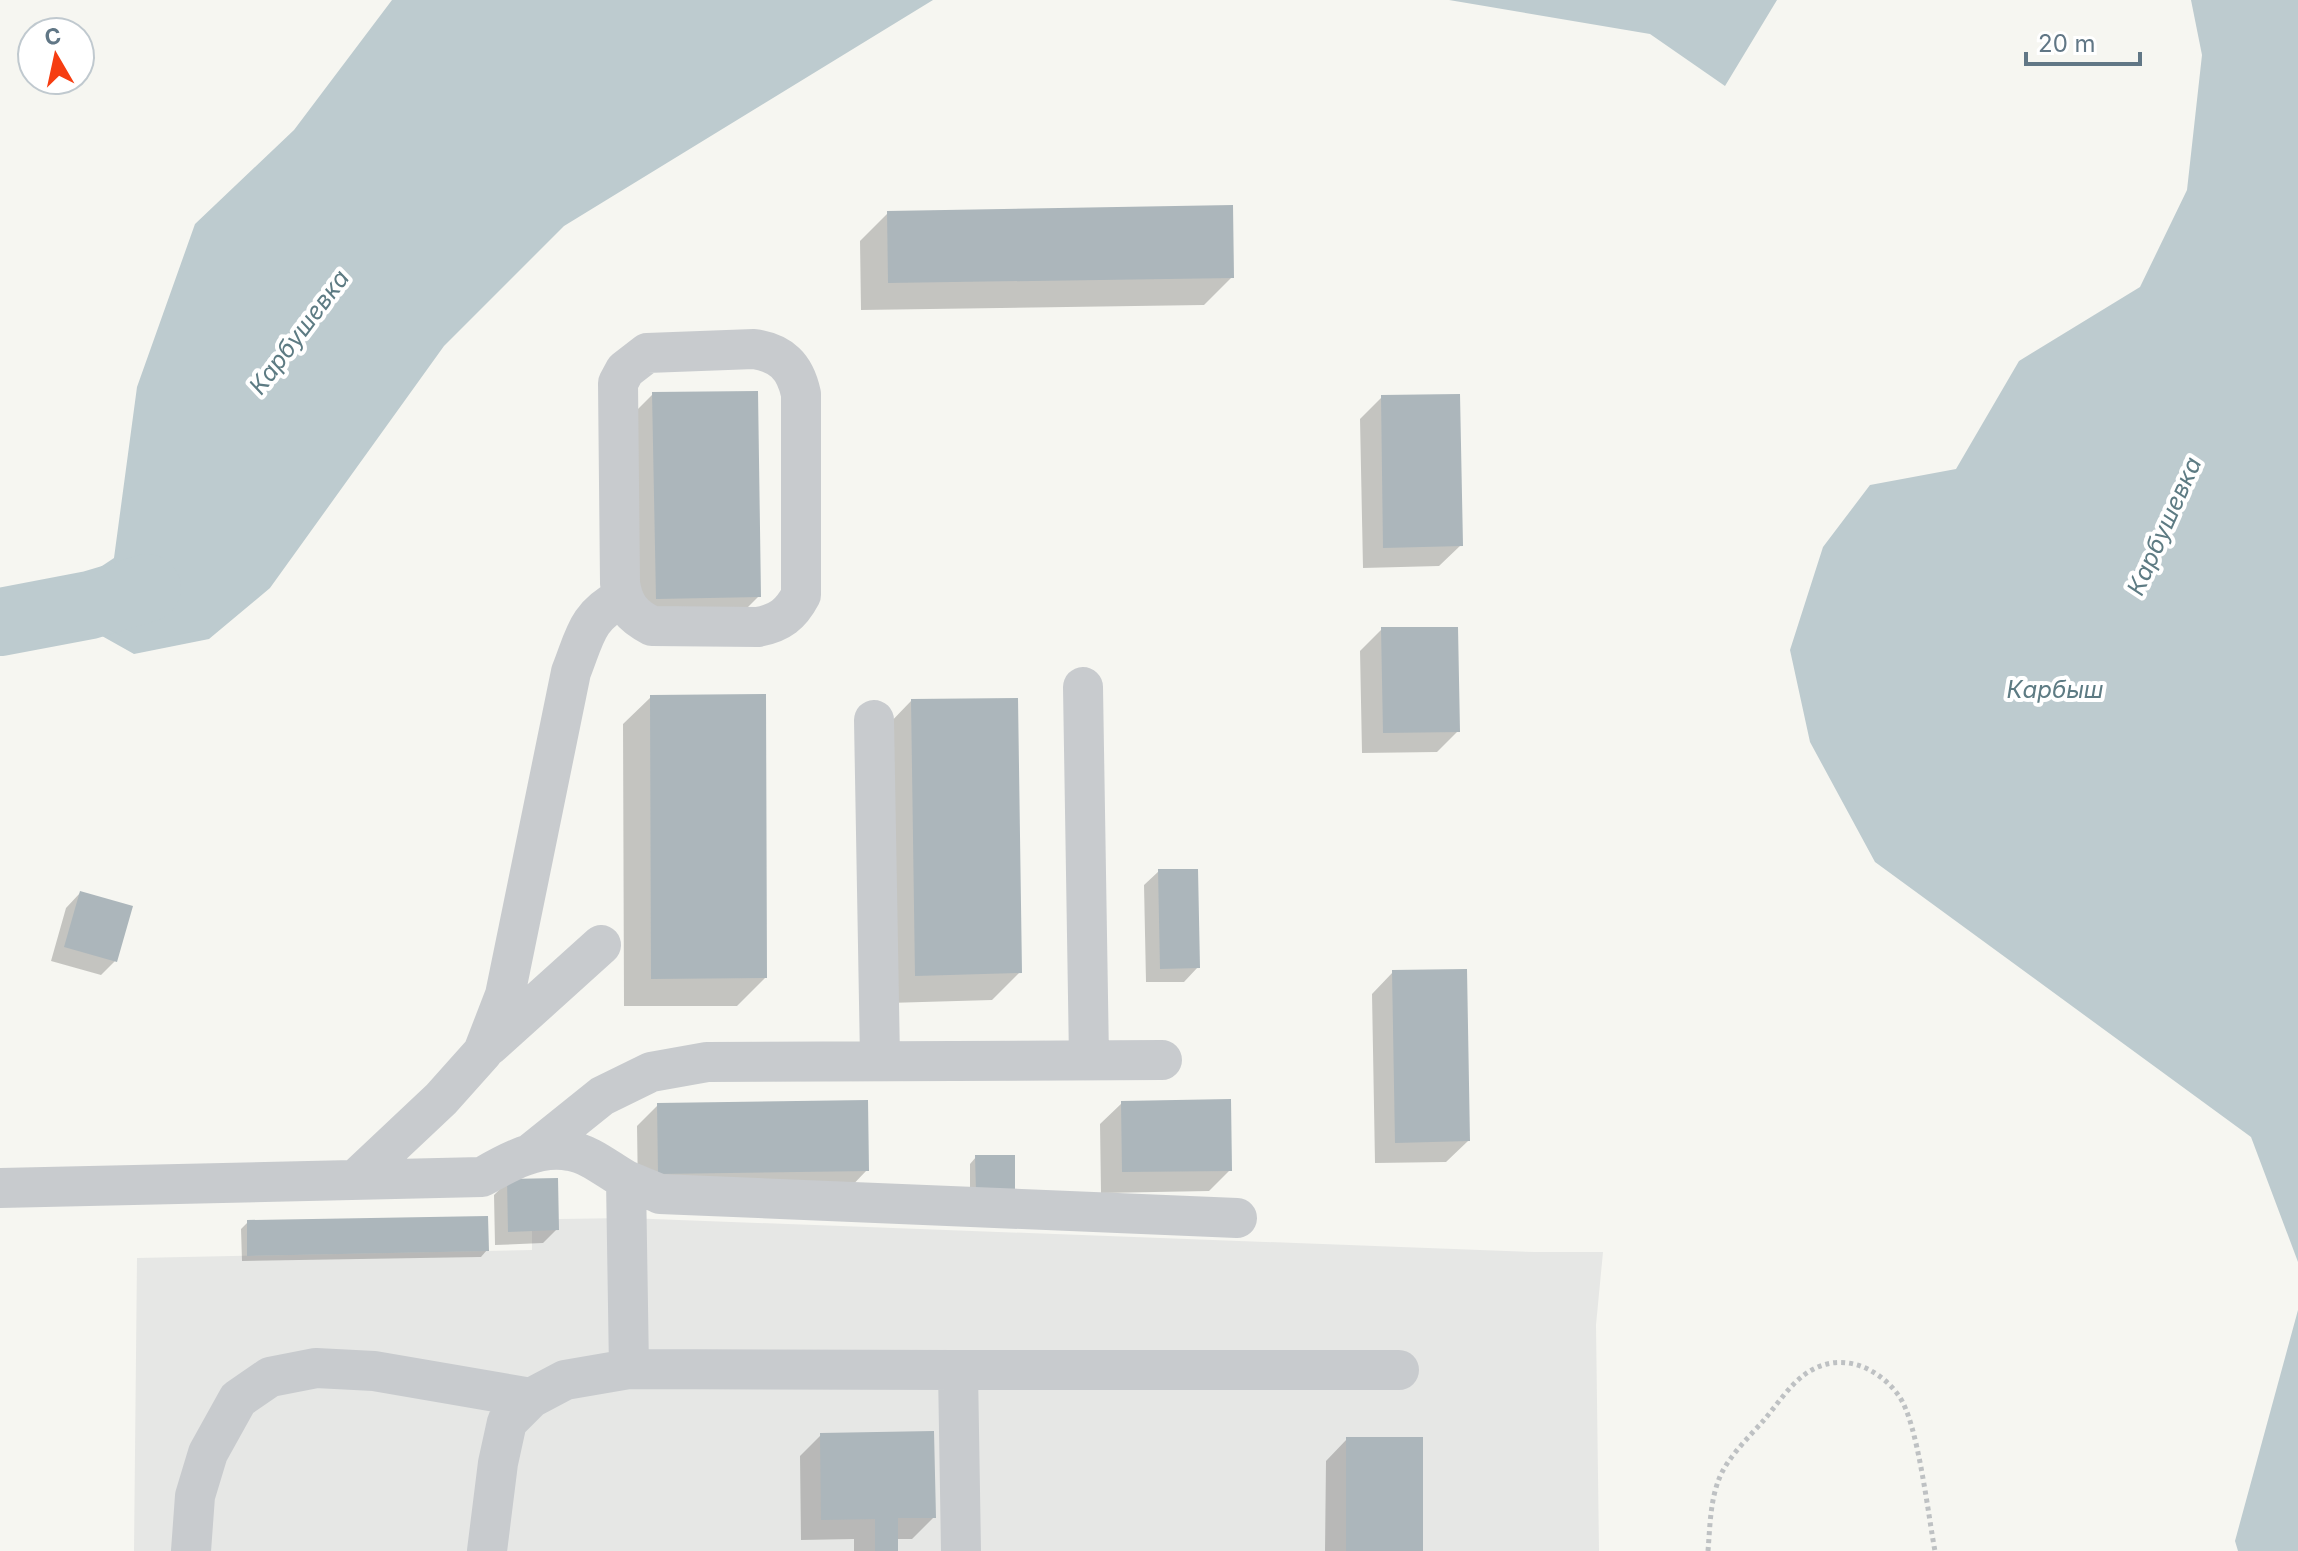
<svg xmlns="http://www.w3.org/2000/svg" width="2298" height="1551" viewBox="0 0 2298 1551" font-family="Inter,sans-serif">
<rect width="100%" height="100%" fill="#f6f6f1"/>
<path fill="#e6e7e5" d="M627 1218 1534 1252H1603L1596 1325 1599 1551H134L137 1258 532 1250V1231L559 1219Z"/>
<path fill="#bdcbcf" d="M392 0H933L564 226 444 346 270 588 209 639 134 654 45 604 114 558 137 387 195 224 294 130Z
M1449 0H1777L1725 86 1650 34Z
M2191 0H2298V1262L2251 1137 1875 862 1810 742 1790 650 1823 547 1870 485 1956 469 2019 361 2140 287 2187 190 2202 55Z
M2298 1310V1551H2238L2235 1541Z"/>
<path fill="#0003" d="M888 213 1232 277 1204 305 861 310 860 241Z
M653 394 759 596 731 624 629 626 625 422Z
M1382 397 1461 545 1439 566 1363 568 1360 419Z
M1382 629 1458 731 1437 752 1362 753 1360 651Z
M651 697 765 978 737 1006H624L623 724Z
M911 701 1020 972 992 1000 888 1003 884 729Z
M1159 871 1198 967 1184 982H1146L1144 885Z
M80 893 115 961 101 975 51 961 66 908Z
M1393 972 1468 1141 1446 1162 1375 1163 1372 994Z
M1122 1103 1230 1170 1209 1191 1101 1193 1100 1124Z
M658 1105 867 1170 846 1192 638 1195 637 1126Z
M976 1157H1013L970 1197V1164Z
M508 1181 557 1229 543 1243 495 1245 494 1195Z
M248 1222 487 1250 481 1257 242 1261 241 1229Z
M821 1435 934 1517 912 1539H896V1551H854V1539L801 1540 800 1456Z
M1347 1439 1421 1551H1325L1326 1461Z"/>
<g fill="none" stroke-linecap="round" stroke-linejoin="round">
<path stroke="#bdcbcf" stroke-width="68" d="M0 622 90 605 147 588"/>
</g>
<path fill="#acb6bb" d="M1233 205 1234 278 888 283 887 211Z
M758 391 761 597 656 599 652 392Z
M1460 394 1463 546 1383 548 1381 395Z
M1381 627H1458L1460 732 1383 733Z
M766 694 767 978 651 979 650 695Z
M1018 698 1022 973 915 976 911 699Z
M1158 869H1198L1200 968 1160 969Z
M80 891 133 906 117 962 64 947Z
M1467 969 1470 1141 1395 1143 1392 970Z
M1231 1099 1232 1171 1122 1172 1121 1101Z
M868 1100 869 1171 658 1174 657 1103Z
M975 1155H1015V1191H976Z
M558 1178 559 1230 508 1232 507 1179Z
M488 1216 489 1251 247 1256V1220Z
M934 1431 936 1518H898V1551H875V1519L821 1520 820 1433Z
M1346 1437H1423V1551H1346Z"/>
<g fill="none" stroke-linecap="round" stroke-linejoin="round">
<path stroke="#bec1c3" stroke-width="5" stroke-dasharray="4 4" stroke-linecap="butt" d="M1708 1551C1710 1527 1710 1502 1719 1479 1727 1458 1749 1437 1764 1420 1776 1406 1789 1386 1804 1375 1837 1350 1877 1365 1899 1396 1918 1423 1928 1515 1935 1551"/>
<path stroke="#c8cbce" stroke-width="40" d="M754 349C781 353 795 366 801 394V595C791 614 780 623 758 627L652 626C632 616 623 605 620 583L618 383 625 370 647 353Z
M1083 687 1089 1059
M874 720 880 1059
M489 1046 601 945
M531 1153 602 1096 651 1072 707 1062 1162 1060
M355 1180 441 1099 483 1052 505 995 571 672C585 637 586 616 622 598
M626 1180 629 1369
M0 1188 482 1177C508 1162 538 1145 570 1151 590 1154 608 1170 626 1180 637 1185 649 1189 660 1194L1237 1218
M958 1370H1399
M191 1551 195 1496 208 1453 238 1399 270 1377 316 1368 374 1371 531 1398
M487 1551 498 1463 507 1422 531 1398 565 1380 629 1369 958 1370 961 1551"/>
</g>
<g text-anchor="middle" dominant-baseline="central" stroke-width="8" stroke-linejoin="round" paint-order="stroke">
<g font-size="24" font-style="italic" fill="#5d7b83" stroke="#fff">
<text transform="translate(299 332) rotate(-53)">Карбушевка</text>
<text transform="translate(2164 526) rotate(-66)">Карбушевка</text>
<text x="2055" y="689">Карбыш</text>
</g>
</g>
<g transform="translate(56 56) rotate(351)"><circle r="38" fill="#ffffff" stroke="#c0c9cf" stroke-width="2"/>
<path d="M0-6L14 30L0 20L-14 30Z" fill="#f63d11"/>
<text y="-12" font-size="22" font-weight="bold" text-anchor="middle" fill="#617786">С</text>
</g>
<path d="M2026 52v12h114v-12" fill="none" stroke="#617786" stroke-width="4"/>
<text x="2038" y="52" font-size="24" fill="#617786" stroke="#ffffff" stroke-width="6" paint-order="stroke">20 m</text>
</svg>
